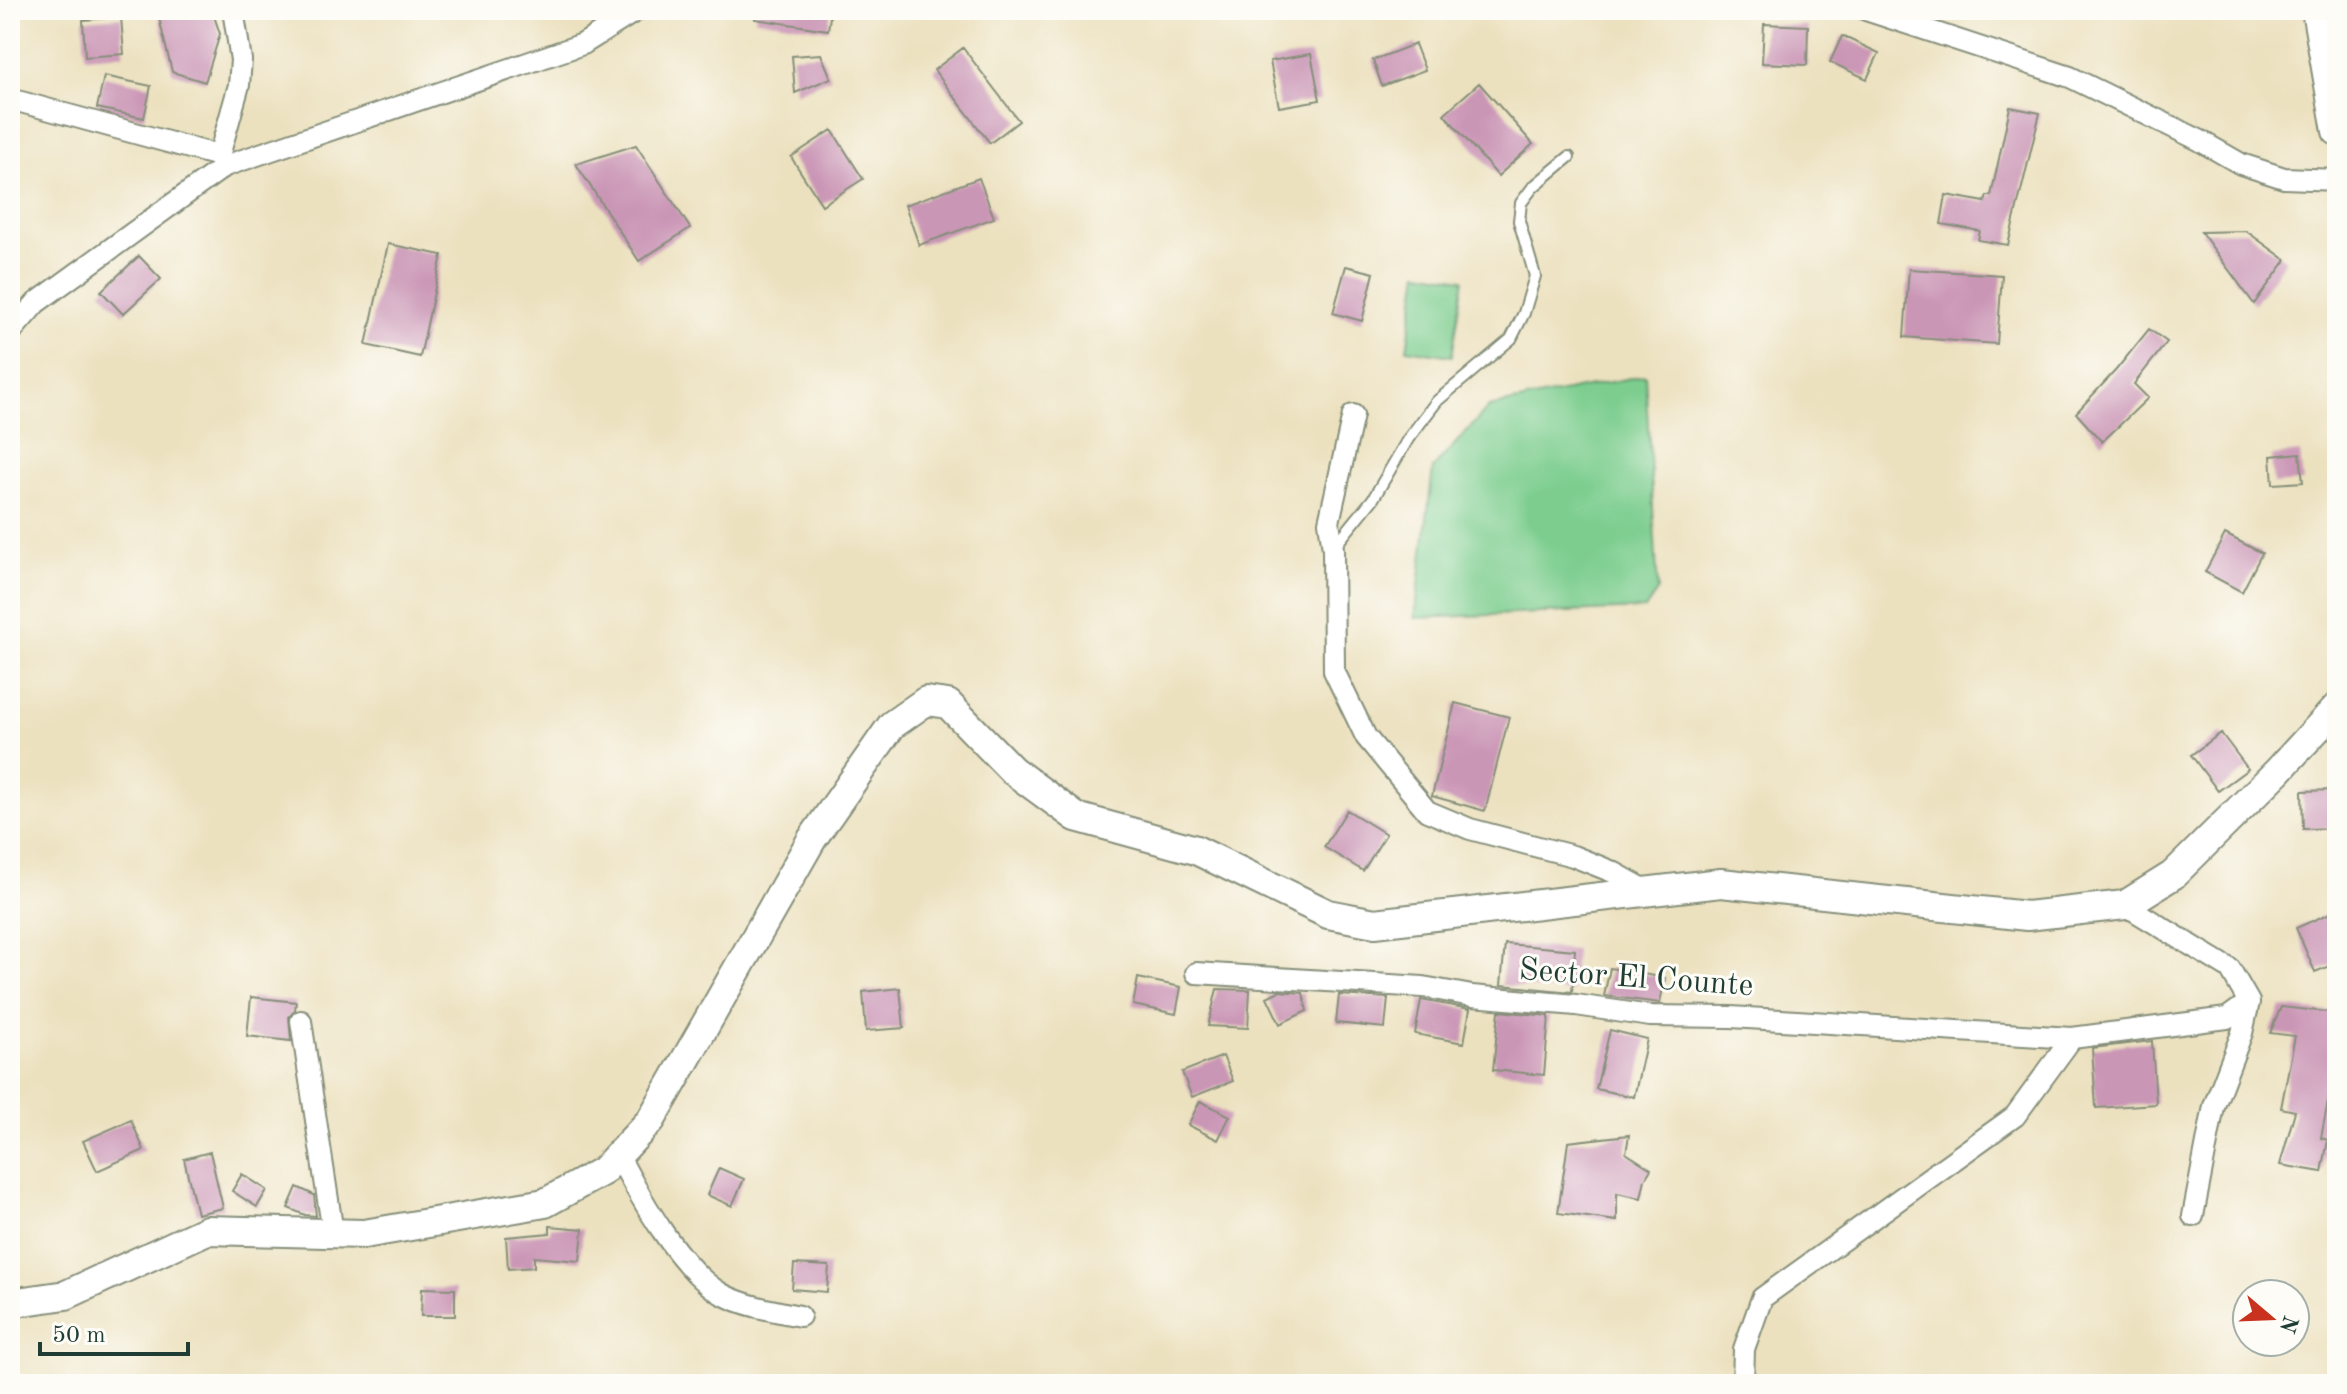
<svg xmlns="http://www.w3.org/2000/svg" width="2347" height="1394" viewBox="0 0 2347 1394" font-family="'Old Standard TT',serif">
<rect width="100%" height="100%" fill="#fdfcf7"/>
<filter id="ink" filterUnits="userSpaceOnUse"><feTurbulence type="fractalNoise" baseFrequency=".0125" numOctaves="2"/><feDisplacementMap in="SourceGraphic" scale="16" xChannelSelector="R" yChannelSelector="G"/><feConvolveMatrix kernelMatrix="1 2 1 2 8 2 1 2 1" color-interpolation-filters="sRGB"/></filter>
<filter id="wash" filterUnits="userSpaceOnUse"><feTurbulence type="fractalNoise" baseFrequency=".006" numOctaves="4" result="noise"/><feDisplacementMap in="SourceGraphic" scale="32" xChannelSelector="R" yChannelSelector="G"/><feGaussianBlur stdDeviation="1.8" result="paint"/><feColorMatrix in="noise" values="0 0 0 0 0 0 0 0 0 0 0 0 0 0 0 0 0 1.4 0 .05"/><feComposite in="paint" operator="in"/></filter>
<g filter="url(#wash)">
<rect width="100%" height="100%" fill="#ece1bf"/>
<path fill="#7ccd8e" stroke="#4e8561" stroke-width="2" d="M1419 272 1464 279 1452 356 1407 349Z
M1645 375 1658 590 1645 609 1415 618 1433 468 1489 407Z"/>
<g id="blocks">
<path fill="#ca96b6" d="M163 10H212L220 34 205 82 172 72 159 18Z
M756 10H831L828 30 755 19Z
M121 17 124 54 85 57 83 20Z
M1764 24 1808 26 1807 65 1762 63Z
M1842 36 1879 53 1867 79 1830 62Z
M1415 44 1425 70 1382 86 1373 60Z
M963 48 1019 121 990 143 934 70Z
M821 54 831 78 795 93 792 56Z
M1311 54 1320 100 1279 107 1270 61Z
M104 76 151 86 144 118 97 108Z
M1479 83 1533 144 1498 176 1444 114Z
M2010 107 2040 113 2008 245 1978 240 1980 231 1941 224 1946 195 1985 202 1987 196H1991Z
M832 130 863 179 822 205 791 157Z
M636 145 690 228 639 261 576 164Z
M979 178 994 218 919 245 905 205Z
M2246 231 2286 260 2254 304 2201 232Z
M388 244 442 255 420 357 366 345Z
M139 256 161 279 123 314 101 291Z
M1346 266 1374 273 1362 321 1333 313Z
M1909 269 2002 275 1997 344 1904 337Z
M2149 329 2167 342 2134 384 2148 398 2102 442 2076 413 2116 370Z
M2300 453 2303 482 2273 484 2271 456Z
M2225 534 2262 553 2242 592 2205 572Z
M1455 703 1509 717 1485 811 1432 796Z
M2221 733 2248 769 2218 791 2191 755Z
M2337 790V828L2303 829 2302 791Z
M1347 810 1386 834 1363 871 1324 847Z
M2337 910V963L2315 972 2296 928Z
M1505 944 1575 950 1572 992 1501 985Z
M1610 968 1665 978 1660 1003 1604 996Z
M1138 978 1181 987 1176 1014 1133 1005Z
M900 988 904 1028 866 1031 863 992Z
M1217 989 1250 990 1248 1028 1208 1026Z
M1279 991 1303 993 1307 1011 1280 1024 1267 997Z
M1339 995 1388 998 1385 1028 1336 1023Z
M251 997 296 1002 295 1010 289 1017 291 1041 247 1036Z
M1421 1000 1470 1009 1464 1043 1415 1034Z
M2281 1007 2337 1013V1054L2321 1138 2328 1140 2322 1172 2280 1165 2295 1111 2281 1108 2295 1036 2270 1033Z
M1499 1011 1549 1016 1544 1075 1493 1070Z
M1610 1030 1647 1039 1634 1097 1596 1089Z
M2152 1041 2156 1104 2096 1108 2092 1048Z
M1223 1056 1233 1081 1192 1097 1182 1072Z
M1200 1101 1230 1116 1218 1140 1188 1125Z
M131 1120 144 1150 97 1171 83 1141Z
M1629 1135 1626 1153 1651 1169 1645 1179 1641 1198 1617 1193V1221L1558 1213 1568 1142Z
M210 1152 223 1208 197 1214 184 1159Z
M719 1168 744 1179 732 1206 707 1195Z
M242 1174 267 1190 257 1207 232 1191Z
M297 1187 314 1195 316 1216 305 1215 288 1208Z
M550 1226 583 1229 580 1261 534 1257V1267L508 1269 506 1237 550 1233Z
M794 1264 829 1266 827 1292 792 1289Z
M422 1288 455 1289V1316H421Z"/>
</g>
</g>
<g filter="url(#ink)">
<use href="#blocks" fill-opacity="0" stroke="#868f7a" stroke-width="2"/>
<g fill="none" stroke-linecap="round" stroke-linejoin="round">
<defs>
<path id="lane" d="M1334 547 1373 499 1408 439 1437 401 1511 339 1524 313 1535 276 1519 221 1521 203 1533 187 1569 157"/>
<path id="street" d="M1866 10 2070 77 2199 140 2241 164 2284 178 2337 180
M10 99 219 156 225 166
M219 156 239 85 241 60 233 10
M10 333 36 303 225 166 583 44 637 10
M1353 415 1329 522 1333 549 1334 671 1366 737 1427 811 1470 829 1573 856 1613 872 1649 892
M1196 973 1423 987 1472 996 1576 1005 1650 1016 1731 1017 2072 1038
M301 1021 333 1233
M618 1155C640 1197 680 1270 722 1294 745 1306 774 1311 800 1316
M2193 1216 2214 1106 2242 1033 2249 1002
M1743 1384 1744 1349 1762 1298 2015 1116 2072 1038 2227 1018 2249 1002 2230 969 2125 905"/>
<path id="secondary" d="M2316 10 2337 131
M10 1303 66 1295 207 1230 364 1234 545 1203 603 1171 651 1120 812 839 892 725 926 701 948 704 1012 770 1076 817 1196 850 1328 914 1375 923 1721 883 2027 916 2125 905 2173 875 2278 771 2337 707"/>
</defs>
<use href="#lane" stroke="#868f7a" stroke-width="14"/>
<use href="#street" stroke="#868f7a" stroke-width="24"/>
<use href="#secondary" stroke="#868f7a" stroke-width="32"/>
<use href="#lane" stroke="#fff" stroke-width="10"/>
<use href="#street" stroke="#fff" stroke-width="20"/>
<use href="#secondary" stroke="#fff" stroke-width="28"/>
</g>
</g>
<g text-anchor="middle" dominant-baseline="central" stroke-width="6" stroke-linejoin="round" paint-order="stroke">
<g font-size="32" fill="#1f3d34" stroke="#fdfcf7">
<text transform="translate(1636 979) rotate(4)">Sector El Counte</text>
</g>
</g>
<rect width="2347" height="1394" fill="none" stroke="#fdfcf7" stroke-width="40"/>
<g transform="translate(2271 1318) rotate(109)"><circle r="38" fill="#fdfcf7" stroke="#a4b0a9" stroke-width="2"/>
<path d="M0-6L14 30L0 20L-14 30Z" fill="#c8321e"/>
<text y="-12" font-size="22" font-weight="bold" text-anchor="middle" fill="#1f3d34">N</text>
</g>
<path d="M40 1342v12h148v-12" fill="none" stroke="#1f3d34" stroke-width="4"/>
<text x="52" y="1342" font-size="24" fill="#1f3d34" stroke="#fdfcf7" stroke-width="6" paint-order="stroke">50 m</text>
</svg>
